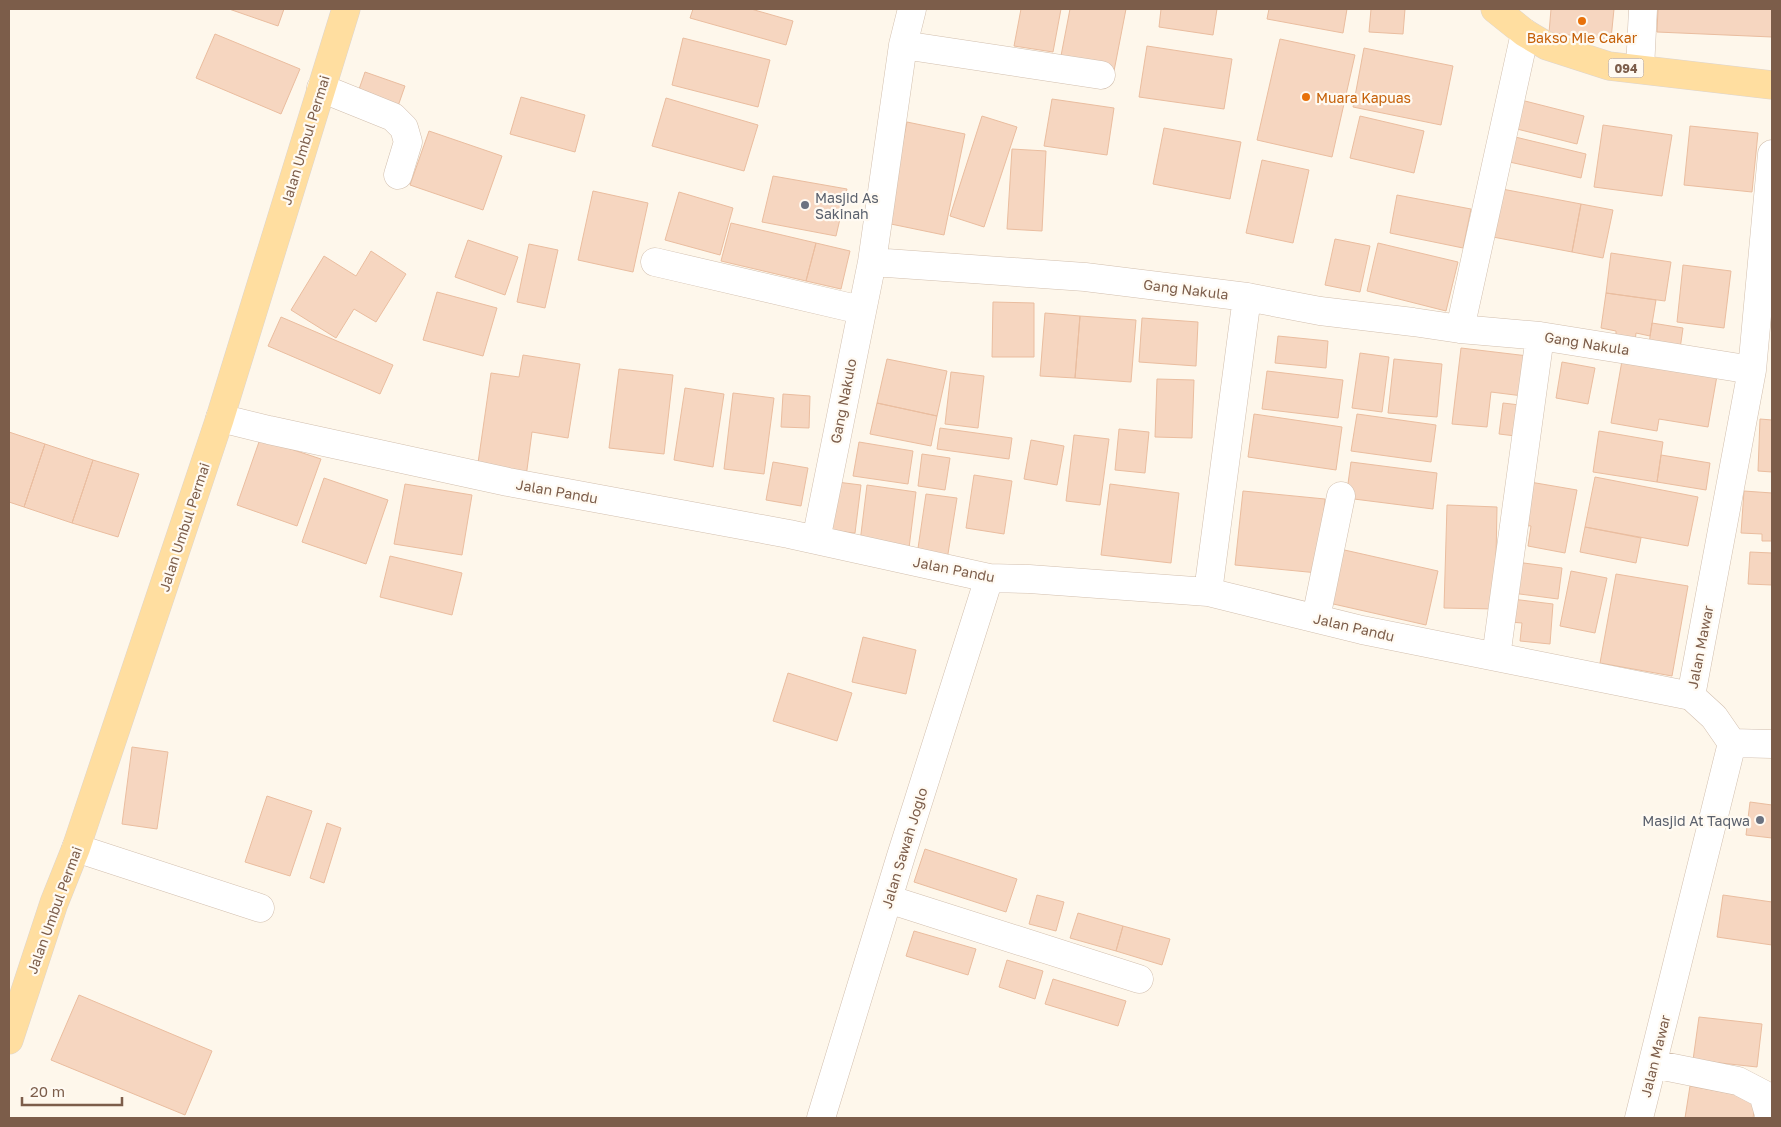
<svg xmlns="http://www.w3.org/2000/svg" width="1781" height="1127" viewBox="0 0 1781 1127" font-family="'Golos Text',sans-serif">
<rect width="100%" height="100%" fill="#fef7eb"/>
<path fill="#f6d6c0" stroke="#eabd9f" d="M229 9H284L278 26Z
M693 9H751L793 21 786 45 690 18Z
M1021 9H1061L1053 52 1014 46Z
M1070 9H1126L1114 71 1060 61Z
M1161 9H1217L1213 35 1159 27Z
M1269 9H1347L1343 33 1267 19Z
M1371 9H1405L1403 34 1369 32Z
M1551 9H1614L1611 39 1549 33Z
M1658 9H1772V37L1657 32Z
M215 34 300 69 281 114 196 78Z
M683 38 770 60 758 107 672 85Z
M1280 39 1355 55 1332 157 1257 140Z
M1147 46 1232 59 1224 109 1139 97Z
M1364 48 1453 66 1441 125 1353 107Z
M365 72 405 86 397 109 357 95Z
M521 97 585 115 575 152 510 134Z
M666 98 758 125 744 171 652 146Z
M1052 99 1114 108 1107 155 1044 146Z
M1521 100 1584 116 1577 144 1513 128Z
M982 116 1017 127 984 227 950 216Z
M1360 116 1424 131 1414 173 1350 158Z
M907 122 965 134 944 235 886 223Z
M1603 125 1672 135 1662 196 1594 187Z
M1690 126 1758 133 1752 192 1684 185Z
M1164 128 1241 142 1230 199 1153 184Z
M429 131 502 156 483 210 410 185Z
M1511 136 1586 154 1581 178 1505 161Z
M1012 149 1046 151 1042 231 1007 229Z
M1262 160 1309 170 1293 243 1246 233Z
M773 176 847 189 836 236 762 222Z
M1502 189 1581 204 1572 252 1493 237Z
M593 191 648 203 633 272 578 260Z
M679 192 733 208 720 255 665 240Z
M1397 195 1471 209 1463 248 1390 233Z
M1581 204 1613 210 1603 258 1572 252Z
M731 223 816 243 806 281 721 261Z
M1335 239 1370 246 1360 292 1325 285Z
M468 240 518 257 505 295 455 277Z
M816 243 850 251 841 289 806 281Z
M1378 243 1458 262 1446 311 1367 291Z
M529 244 558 250 545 308 517 302Z
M371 251 406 274 376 322 354 309 336 338 291 310 324 256 356 276Z
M1611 253 1671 262 1665 301 1606 293Z
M1683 265 1731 271 1724 328 1677 322Z
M437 292 497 308 483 356 423 340Z
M1606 293 1656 300 1650 336 1636 333 1635 342 1616 339V331L1601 328Z
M993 302 1034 303V357H992Z
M1045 313 1080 316 1075 378 1040 376Z
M1080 316 1136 320 1131 382 1075 378Z
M281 317 393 365 380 394 268 346Z
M1142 318 1198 322 1196 366 1139 362Z
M1652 323 1683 328 1679 356 1648 351Z
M1278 336 1328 341 1326 368 1275 363Z
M1461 348 1528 356 1523 396 1491 392 1487 427 1452 424Z
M1360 353 1389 357 1382 412 1352 408Z
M523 355 580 364 568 438 532 432 526 477 477 470 491 373 519 377Z
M1623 355 1718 370 1708 427 1659 419 1657 431 1611 423Z
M887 359 947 371 937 416 877 403Z
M1394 359 1442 364 1437 417 1388 413Z
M1562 362 1595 368 1588 404 1556 398Z
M619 369 673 375 664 454 609 448Z
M1267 371 1343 380 1338 418 1262 409Z
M951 372 984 376 978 428 945 424Z
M1157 379 1194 380 1192 438 1155 437Z
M685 388 724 394 713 467 674 460Z
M733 393 774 398 764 474 724 469Z
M783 394 810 396 809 428 781 427Z
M877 403 937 416 931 446 870 434Z
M1503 403 1528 406 1524 437 1499 434Z
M1254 414 1342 427 1336 470 1248 457Z
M1357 414 1436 425 1431 462 1351 451Z
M1760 419 1772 420V472L1758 471Z
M940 428 1012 438 1009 459 937 449Z
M1119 429 1149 432 1145 473 1115 470Z
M1599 431 1663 442 1657 482 1593 472Z
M9 432 45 444 24 507 9 502Z
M1074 435 1109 439 1100 505 1066 501Z
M260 439 321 459 297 526 237 505Z
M1031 440 1064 446 1057 485 1024 479Z
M859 442 913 451 908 484 853 476Z
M45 444 93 460 72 523 24 507Z
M922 454 950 458 945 490 918 486Z
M1661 455 1710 463 1706 490 1657 482Z
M93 460 139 474 118 537 72 523Z
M773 462 808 468 801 506 766 500Z
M1351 462 1437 473 1433 509 1346 498Z
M974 475 1012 481 1004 534 966 528Z
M1595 477 1698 497 1688 546 1585 527Z
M324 478 388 500 366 564 302 542Z
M829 481 861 485 855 533 823 530Z
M1530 482 1577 490 1565 553 1528 546 1531 526 1522 525Z
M405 484 472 495 462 555 394 544Z
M1110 484 1179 493 1171 563 1101 555Z
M867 485 916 492 909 548 860 542Z
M1243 491 1325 499 1318 573 1235 565Z
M1744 491 1772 493V541H1762V534L1741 533Z
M926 494 957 498 947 560 917 555Z
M1447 505 1497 507 1495 609 1444 608Z
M1585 527 1641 538 1636 563 1580 552Z
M1340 549 1438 571 1426 625 1329 603Z
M1750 552 1772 553V585L1748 584Z
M390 556 462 573 452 615 380 597Z
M1516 562 1562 568 1558 599 1512 593Z
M1571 571 1607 578 1595 633 1560 626Z
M1616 574 1688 586 1672 676 1600 663Z
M1512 599 1553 604 1550 644 1520 641 1522 623 1510 622Z
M863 637 916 650 906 694 852 682Z
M788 673 852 693 837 741 773 721Z
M132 747 168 752 157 829 122 824Z
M267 796 312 811 290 876 245 862Z
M1750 802 1772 805V838L1746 835Z
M327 823 341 828 324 883 310 878Z
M925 849 1017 879 1006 912 914 882Z
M1037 895 1064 902 1056 931 1029 924Z
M1723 895 1772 902V945L1717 937Z
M1078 913 1123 926 1116 951 1070 938Z
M1123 926 1170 939 1162 965 1116 951Z
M914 931 976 949 968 975 906 956Z
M1007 960 1043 971 1035 999 999 987Z
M1053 979 1126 1001 1118 1026 1045 1004Z
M79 995 212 1051 185 1115 51 1060Z
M1699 1017 1762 1024 1757 1067 1693 1060Z
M1690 1086 1756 1098 1753 1118H1685Z"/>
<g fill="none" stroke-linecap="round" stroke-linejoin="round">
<defs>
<path id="minor" d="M912 9 903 45 872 262 1085 277 1247 297 1320 311 1413 322 1460 329 1540 336 1752 370
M903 45 1101 75
M1640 69 1643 9
M321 88 393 117 404 128 408 142 398 175
M655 262 861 310
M1460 329 1525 33
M220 418 269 430 508 482 789 534 989 578 1029 579 1208 592 1362 630 1691 696
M816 540 872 262
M1208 592 1247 297
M1316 618 1341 496
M1496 657 1540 336
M1691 696 1752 370 1772 154
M1732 743 1772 744
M76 848 260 908
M888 899 1139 979
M1653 1064 1738 1081 1763 1094 1770 1118
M821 1118 901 856 989 578
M1639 1118 1732 743 1714 717 1691 696"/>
<path id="major" d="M1495 9 1525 33 1547 46 1609 66 1772 85
M9 1040 54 903 76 848 220 418 346 9"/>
</defs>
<use href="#minor" stroke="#d2bfae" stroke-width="29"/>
<use href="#major" stroke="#ddd5d0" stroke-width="29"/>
<use href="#minor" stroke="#fff" stroke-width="28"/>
<use href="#major" stroke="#ffdea0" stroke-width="28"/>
</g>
<g fill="#e8710a" stroke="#fffaf2" stroke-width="2">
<circle cx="1582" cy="21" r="5"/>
<circle cx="1306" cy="97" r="5"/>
</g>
<g fill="#6b7280" stroke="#fffaf2" stroke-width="2">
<circle cx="805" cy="205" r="5"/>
<circle cx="1760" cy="820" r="5"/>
</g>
<g text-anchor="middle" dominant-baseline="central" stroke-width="4.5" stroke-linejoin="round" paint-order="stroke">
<rect fill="#fffaf2" stroke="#a38c7c" stroke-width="1" x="1608.5" y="58.5" width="35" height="19" rx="4"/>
<g font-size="12" font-weight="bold" fill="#7c5d4a">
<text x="1626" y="68">094</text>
</g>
<g font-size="14" fill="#c56008" stroke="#fffaf2">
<text x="1582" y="37">Bakso Mie Cakar</text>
<text x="1316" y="97" text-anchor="start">Muara Kapuas</text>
</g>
<g font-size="14" fill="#7c5d4a" stroke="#fffaf2">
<text transform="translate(305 140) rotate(-73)">Jalan Umbul Permai</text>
<text transform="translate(1186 289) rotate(7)">Gang Nakula</text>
<text transform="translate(1587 343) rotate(9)">Gang Nakula</text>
<text transform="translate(843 401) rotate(-79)">Gang Nakulo</text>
<text transform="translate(557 491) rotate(10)">Jalan Pandu</text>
<text transform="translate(184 527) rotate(-72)">Jalan Umbul Permai</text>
<text transform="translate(954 569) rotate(11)">Jalan Pandu</text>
<text transform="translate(1354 627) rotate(13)">Jalan Pandu</text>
<text transform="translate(1700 647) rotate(-79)">Jalan Mawar</text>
<text transform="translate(904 848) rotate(-73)">Jalan Sawah Joglo</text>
<text transform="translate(54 910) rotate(-70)">Jalan Umbul Permai</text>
<text transform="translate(1655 1056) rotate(-76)">Jalan Mawar</text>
</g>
<g font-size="14" fill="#5b616d" stroke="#fffaf2" text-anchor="start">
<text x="815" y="197">Masjid As<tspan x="815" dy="16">Sakinah</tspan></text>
<text x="1750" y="820" text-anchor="end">Masjid At Taqwa</text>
</g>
</g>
<rect width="1781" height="1127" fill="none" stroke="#7c5d4a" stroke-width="20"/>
<path d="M22 1097v8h100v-8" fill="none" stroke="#7c5d4a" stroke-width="2.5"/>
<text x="30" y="1097" font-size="15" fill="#7c5d4a" stroke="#fffaf2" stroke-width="4" paint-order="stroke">20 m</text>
</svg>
